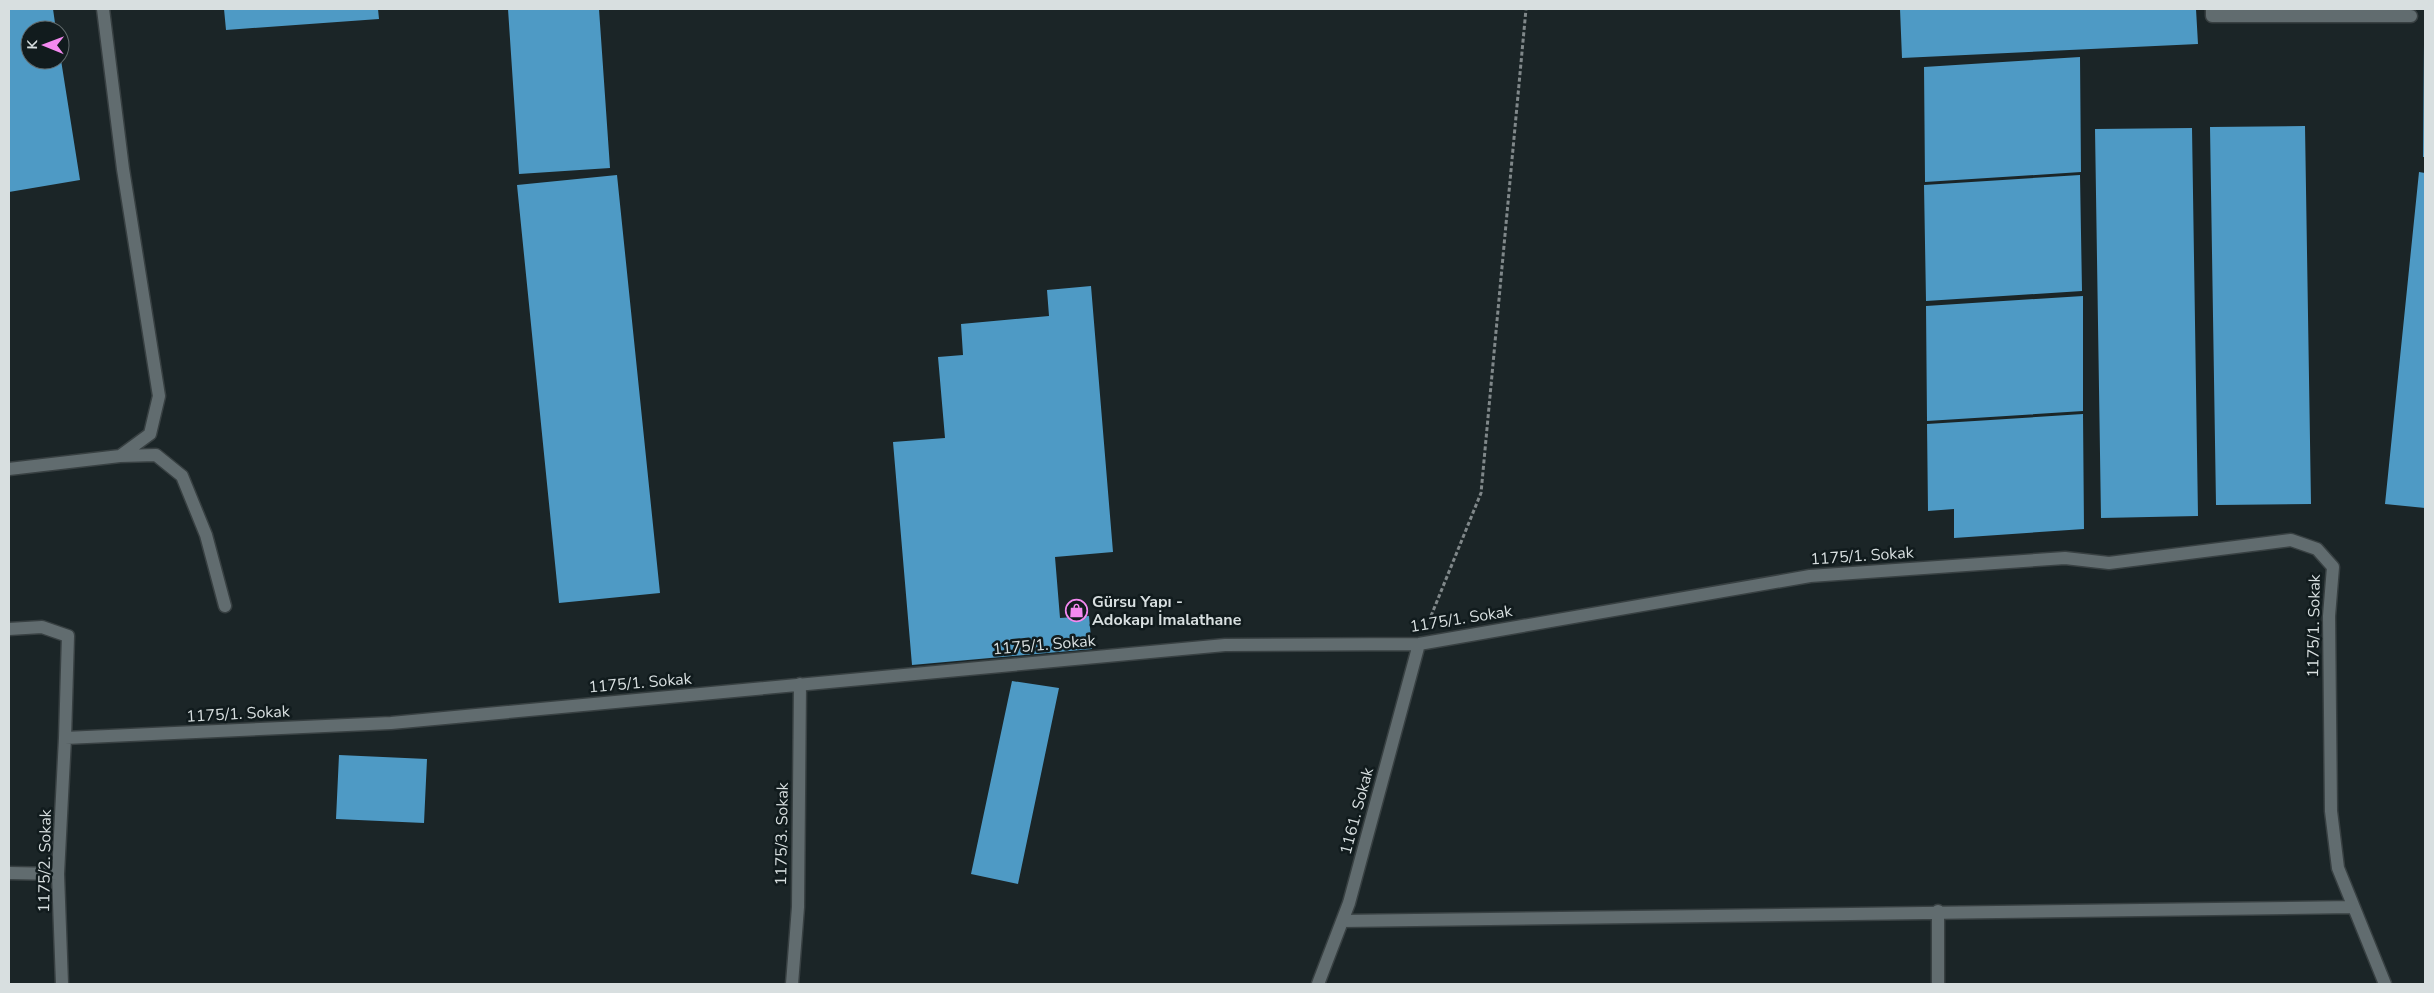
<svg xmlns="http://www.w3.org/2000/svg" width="2434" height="993" viewBox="0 0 2434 993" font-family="'Nunito Sans',sans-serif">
<rect width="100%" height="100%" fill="#1b2527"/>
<path fill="#4e9ac5" d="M9 9H53L56 30H30V60H61L80 180 9 192Z
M224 9H378L379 19 226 30Z
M508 9H599L610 168 519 174Z
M1900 9H2196L2198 44 1902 58Z
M2424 44H2425V157H2423Z
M2080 57 2081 172 1925 182 1924 67Z
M2305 126 2311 504 2216 505 2210 127Z
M2192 128 2198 516 2101 518 2095 129Z
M2419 172 2425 173V508L2385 504Z
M617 175 660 593 559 603 517 185Z
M2080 175 2082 291 1926 301 1924 185Z
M1091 286 1113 552 1055 557 1060 618 1089 616 1092 649 912 665 893 442 945 438 938 357 963 355 961 324 1049 316 1047 290Z
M2083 296V411L1927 421 1926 306Z
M2083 414 2084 529 1954 538V509L1928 511 1927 424Z
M1012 681 1059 688 1018 884 971 874Z
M339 755 427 759 424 823 336 819Z"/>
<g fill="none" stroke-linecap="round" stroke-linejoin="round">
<defs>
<path id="minor" d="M2212 9V16H2411
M120 456 156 455 182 476 206 535 225 606
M9 469 120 456 150 434 159 396 123 169 103 9
M9 629 42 627 68 636 65 738 58 874 62 984
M65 738 391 723 1225 645 1419 644 1810 576 2065 558 2109 563 2291 540 2317 549 2333 567 2329 616 2331 811 2338 868 2385 984
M9 873 58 874
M1938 911V984
M1342 921 2353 907
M792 984 798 907 800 684
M1318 984 1349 903 1419 644"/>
</defs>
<use href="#minor" stroke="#384042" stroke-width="15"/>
<path stroke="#80888a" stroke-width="3" stroke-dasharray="4 2.5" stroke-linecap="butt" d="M1431 616 1481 493 1526 9"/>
<use href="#minor" stroke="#616c6f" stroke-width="12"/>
</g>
<defs>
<symbol id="shop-ring" viewBox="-11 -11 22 22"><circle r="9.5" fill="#111b1d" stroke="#f489f0" stroke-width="1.5"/><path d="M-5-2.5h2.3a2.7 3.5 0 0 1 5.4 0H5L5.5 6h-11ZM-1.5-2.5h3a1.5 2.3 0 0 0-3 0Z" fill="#f489f0"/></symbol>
</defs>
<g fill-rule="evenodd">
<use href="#shop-ring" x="1064" y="598" width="25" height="25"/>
</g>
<g text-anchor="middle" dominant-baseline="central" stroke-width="5" stroke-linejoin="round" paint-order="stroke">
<g font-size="16" fill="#d8dfe0" stroke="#111b1d">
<text transform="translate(1862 556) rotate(-4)">1175/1. Sokak</text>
<text transform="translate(1461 619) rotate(-9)">1175/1. Sokak</text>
<text transform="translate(2314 626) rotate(-89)">1175/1. Sokak</text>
<text transform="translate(1044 645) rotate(-5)">1175/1. Sokak</text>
<text transform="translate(640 683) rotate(-5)">1175/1. Sokak</text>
<text transform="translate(238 714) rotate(-3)">1175/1. Sokak</text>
<text transform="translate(1357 811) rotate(-75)">1161. Sokak</text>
<text transform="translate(782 834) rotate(-89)">1175/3. Sokak</text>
<text transform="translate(45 861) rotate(-89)">1175/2. Sokak</text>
</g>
<g font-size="16" font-weight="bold" fill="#d8dfe0" stroke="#111b1d" text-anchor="start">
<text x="1092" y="602">Gürsu Yapı -<tspan x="1092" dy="18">Adokapı İmalathane</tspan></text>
</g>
</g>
<rect width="2434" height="993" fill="none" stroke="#d8dfe0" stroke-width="20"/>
<g transform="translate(45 45) rotate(271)"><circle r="24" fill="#111b1d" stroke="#61696b"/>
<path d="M0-4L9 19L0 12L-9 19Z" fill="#f489f0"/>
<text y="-8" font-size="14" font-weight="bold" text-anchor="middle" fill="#d8dfe0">K</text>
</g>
</svg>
